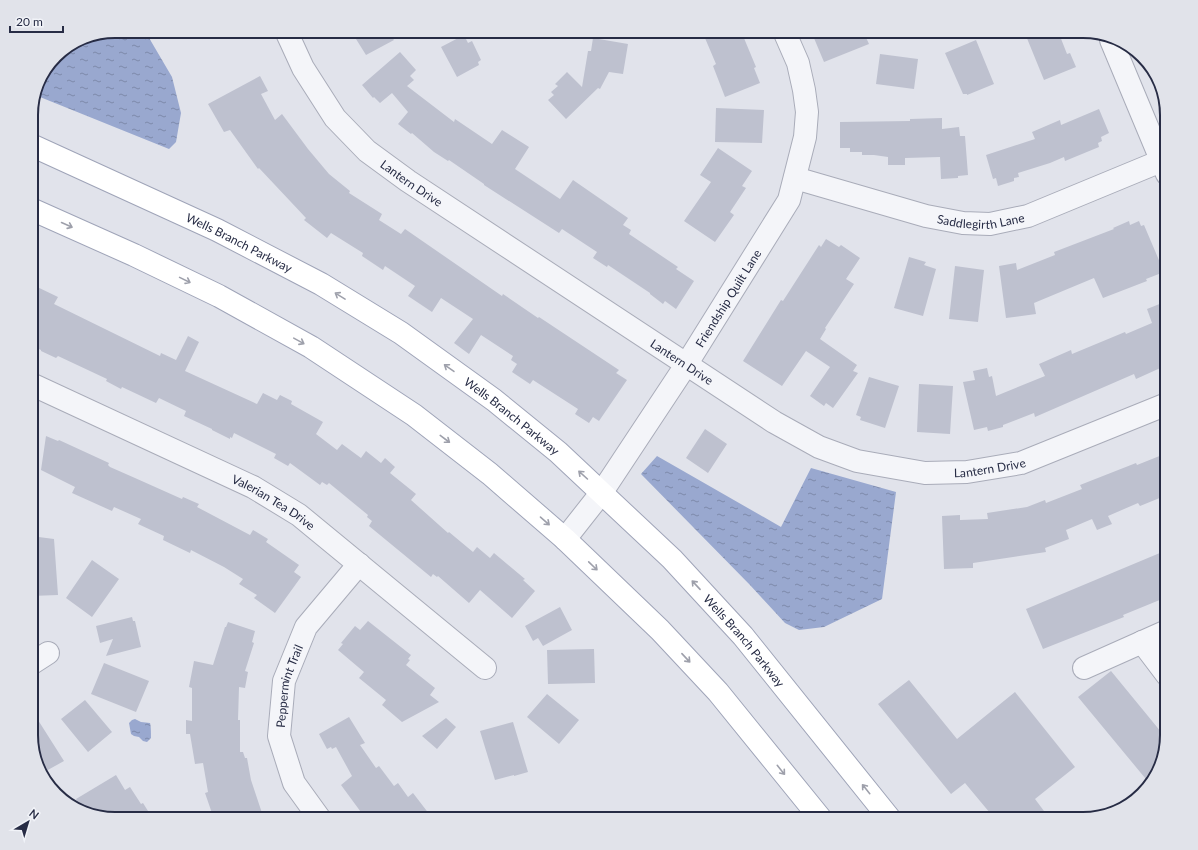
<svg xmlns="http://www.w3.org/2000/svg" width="1198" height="850" viewBox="0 0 1198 850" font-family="Lato,sans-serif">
<defs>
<pattern id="water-ripples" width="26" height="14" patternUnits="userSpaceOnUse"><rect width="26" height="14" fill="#99a8cf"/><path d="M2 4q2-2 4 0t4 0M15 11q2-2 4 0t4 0" fill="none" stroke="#7d89aa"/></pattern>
</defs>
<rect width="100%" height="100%" fill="#e1e3eb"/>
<path fill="url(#water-ripples)" d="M139 31H145L172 77 181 113 176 142 169 149 35 95 40 78 60 52 83 37 101 34 123 36Z
M657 456 781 527 811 468 896 492 882 599 824 627 799 630 785 623 750 585 641 474Z
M135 719 141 722 150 723C151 726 151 734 151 738L147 742 143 741 139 737 134 736 131 734 129 723 132 720Z"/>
<path fill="#bec1cf" d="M351 31H387L394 40 366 55Z
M702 31H741L756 67 754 68 760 83 725 97 713 66 716 64Z
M811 31H863L869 44 824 62Z
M1024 31H1058L1067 54 1070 53 1076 67 1044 80Z
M464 35 468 43 472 41 481 60 478 62 479 65 457 77 441 47Z
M593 38 628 44 623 74 609 72 600 89 598 88 566 119 548 100 554 95 551 92 558 86 555 84 567 72 582 87 588 51H591Z
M976 40 994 84 967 95V94H963L945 53Z
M400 52 416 70 410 76 414 80 407 86 454 122 455 119 492 144 502 130 529 147 515 169 560 199 573 180 628 218 623 225 631 230 629 234 678 267 676 269 694 281 676 309 665 301 663 304 650 294V293L608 265 607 267 593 258 597 252 562 229 559 233 484 185V184L449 160 448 161 434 152 412 133 411 134 398 124 408 112 392 93 380 103 374 97 373 98 362 85Z
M880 54 918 59 914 89 876 84Z
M260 76 268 91 261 94 275 120 282 114 308 149 329 174 350 191 349 193 382 214 379 220 401 234 405 229 502 296 503 294 538 318 539 317 619 370 616 373 627 380 599 421 593 417 589 423 575 414 578 409 533 380 530 384 512 372 517 364 511 360 513 356 481 335 469 354 454 343 473 319 441 298 432 312 408 296 415 286 385 266 383 270 362 256 363 253 331 233 327 238 304 220 306 218 259 168 258 169 230 130 224 132 208 104Z
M716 108 764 110 762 143 715 142Z
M1099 109 1109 133 1101 137 1102 141 1098 143 1099 147 1065 161 1064 157 1050 163 1018 173 1019 177 1014 178V181L998 186 996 178 993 179 986 155 1035 139 1032 132 1060 120 1061 125Z
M942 118V129L959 127 960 136H965L968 175 958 176V178L941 179 940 157 905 158V165H888V157L874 155H862V152H850V148H840V122L910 121V119Z
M718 148 752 171 742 186 746 188 730 212 734 215 715 242 684 221 711 182 700 175Z
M1129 221 1130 225 1139 221 1141 226 1144 225 1164 272 1146 279 1147 281 1103 298 1094 278 1034 303 1036 314 1006 318 999 266 1016 263 1017 270 1055 255 1054 252 1114 229 1113 228Z
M826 239 839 247 841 245 860 258 846 279 854 284 825 328 826 329 820 339 857 365 853 371 858 373 833 408 826 403 824 406 810 396 830 367 806 351 782 386 743 361 781 300 783 301 819 245 821 247Z
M909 257 926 262 924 265 936 269 923 316 894 308Z
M955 266 984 270 978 322 949 319Z
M31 284 58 297 54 304 160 356 161 353 176 360 188 336 199 342 185 371 257 404 263 393 277 400 280 395 292 401 291 404 323 422 316 434 337 450 342 444 361 458 366 451 381 463 385 458 395 467 390 473 416 494 411 500 448 533 449 532 473 552 477 547 490 558 494 553 525 579 523 580 535 591 512 618 480 590 469 603 438 576 437 577 433 574 431 577 369 526 372 521 367 517 368 515 329 483 327 485 322 482 320 485 290 463 288 466 274 458 276 454 234 433 232 438 230 437V439L212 430V429L184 416 186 411 159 398 156 403 122 387 121 389 106 381 107 379 58 356 56 358 41 351V350L31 345Z
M1167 301V365L1136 379 1134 374 1035 417 1034 413 1003 425V427L988 431 987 427 974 430 963 382 975 380 973 371 987 368 989 377 992 376 996 396 1045 376 1039 364 1071 350 1072 354 1125 332 1126 334 1152 323 1147 309Z
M869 377 899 386 885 428 860 420 861 417 856 415Z
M919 384 953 386 950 434 917 432Z
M705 429 727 444 708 473 686 458Z
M46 436 58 441 59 440 109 463 108 465 110 467 135 478 182 499 183 497 199 504 197 507 250 535 253 530 268 539 266 542 299 565 294 572 301 577 275 613 254 598 257 595 239 584 243 579 224 567 191 550 190 553 163 540 164 536 138 524 141 519 114 507 112 511 72 493 75 487 41 470Z
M1167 453V495L1140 506 1138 503 1108 516 1112 524 1097 530 1092 519 1066 530 1069 539 1045 548 1046 552 973 563V568L944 569 942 516 960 515V520L988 519 987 513 1027 507 1045 500 1046 503 1082 489 1080 485 1136 463 1137 465Z
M31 536 54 539 58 595 31 596Z
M1167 550V597L1123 615 1124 617 1043 649 1026 609Z
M92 560 119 579 92 617 66 598Z
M560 607 572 630 543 646 538 638 533 641 525 626Z
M132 617 133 621H135L141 647 106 656 113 639 100 643 96 626Z
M368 621 411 655 408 659 410 660 406 665 435 688 430 695 439 702 402 722 382 705 386 700 359 678 364 672 338 650 343 644 341 643 355 626 360 630Z
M228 622 255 631 252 642 254 643 245 671 248 672 245 688 239 687 238 720H240V752H243L245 758H247L251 780 264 819H214L205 793 208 792 203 763 195 764 190 734H186V720L192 721V688L189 687 194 661 213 665 225 627H226Z
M594 649 595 683 548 684 547 650Z
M104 663 149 681 136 712 91 694Z
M1111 671 1166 738 1150 784 1078 697Z
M909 680 957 739 1015 692 1075 767 1035 799 1050 819H995L965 783 951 794 878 704Z
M547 694 579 720 559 744 527 717Z
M85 700 112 732 88 752 61 719Z
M31 709 64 761 46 771 36 756 31 740Z
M349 717 365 743 360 745 376 768 379 766 394 786 398 783 408 797 413 793 433 819H366L341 785 352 776 336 747 332 749 331 747 327 749 319 734Z
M446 718 456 727 437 749 422 736Z
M513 722 528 772 514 776V775L495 780 480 731Z
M116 775 125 790 130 787 141 804 143 803 153 819H115L81 807 76 799Z"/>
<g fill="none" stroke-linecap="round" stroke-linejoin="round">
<defs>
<g id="minor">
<path id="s1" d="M286 31 303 68 335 118 367 151 408 181 774 422 819 447 857 461 925 473 967 472 1021 463 1167 404"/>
<path d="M1111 40 1167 174"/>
<path id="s2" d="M795 178 926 216 963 223 990 224 1028 216 1161 161"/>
<path id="s3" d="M31 384 253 487 299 515 485 668"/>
<path id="s4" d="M565 539 602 492 686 365 789 200 805 137 807 112 804 90 798 63 784 31"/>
<path d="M1142 642 1167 675"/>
<path d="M31 664 48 653"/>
<path d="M1084 668 1167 631"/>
<path id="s5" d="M320 819 294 783 279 736 284 681 306 627 359 564"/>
</g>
<g id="major">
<path id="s6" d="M31 145 217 230 321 284 401 333 494 400 558 452 672 559 743 636 890 819"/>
<path d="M31 209 134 255 219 296 311 347 414 415 490 474 565 539 660 630 718 692 821 819"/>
</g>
</defs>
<use href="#minor" stroke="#a9acb9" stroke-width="24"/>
<use href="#major" stroke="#9fa4b8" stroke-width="24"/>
<use href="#minor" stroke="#f4f5f9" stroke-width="22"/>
<use href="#major" stroke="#fff" stroke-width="22"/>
</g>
<defs><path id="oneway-shaft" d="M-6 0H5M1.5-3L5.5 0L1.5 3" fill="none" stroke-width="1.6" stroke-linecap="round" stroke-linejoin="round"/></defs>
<g stroke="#9ea0ab">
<use href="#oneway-shaft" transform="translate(67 225) rotate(24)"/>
<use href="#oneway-shaft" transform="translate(185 280) rotate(26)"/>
<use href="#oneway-shaft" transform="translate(340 296) rotate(-148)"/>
<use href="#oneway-shaft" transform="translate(299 341) rotate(29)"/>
<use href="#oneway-shaft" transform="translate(449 368) rotate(-145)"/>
<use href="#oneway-shaft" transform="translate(445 439) rotate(37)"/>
<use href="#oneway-shaft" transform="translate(583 475) rotate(-138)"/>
<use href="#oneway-shaft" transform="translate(545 521) rotate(41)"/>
<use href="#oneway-shaft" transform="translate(593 566) rotate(44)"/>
<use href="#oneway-shaft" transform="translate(696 585) rotate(-133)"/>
<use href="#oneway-shaft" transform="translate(686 658) rotate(47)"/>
<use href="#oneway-shaft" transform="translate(781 770) rotate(51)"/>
<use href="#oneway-shaft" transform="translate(866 789) rotate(-129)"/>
</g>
<g text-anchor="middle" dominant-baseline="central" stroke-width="3" stroke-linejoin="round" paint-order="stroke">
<g font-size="12" fill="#272c45" stroke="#f1f3f8">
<text stroke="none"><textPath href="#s1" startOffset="201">Lantern Drive</textPath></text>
<text stroke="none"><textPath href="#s2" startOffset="192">Saddlegirth Lane</textPath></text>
<text stroke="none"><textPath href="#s6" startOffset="230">Wells Branch Parkway</textPath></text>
<text stroke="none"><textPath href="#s4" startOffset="291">Friendship Quilt Lane</textPath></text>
<text stroke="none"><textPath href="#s1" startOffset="525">Lantern Drive</textPath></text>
<text stroke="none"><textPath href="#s6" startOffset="554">Wells Branch Parkway</textPath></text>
<text stroke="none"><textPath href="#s1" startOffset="861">Lantern Drive</textPath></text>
<text stroke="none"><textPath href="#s3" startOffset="270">Valerian Tea Drive</textPath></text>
<text stroke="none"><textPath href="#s6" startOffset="878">Wells Branch Parkway</textPath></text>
<text stroke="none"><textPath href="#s5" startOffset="145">Peppermint Trail</textPath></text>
</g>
</g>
<path d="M0 0H1198V850H0ZM115 38H1083A77 77 0 0 1 1160 115V735A77 77 0 0 1 1083 812H115A77 77 0 0 1 38 735V115A77 77 0 0 1 115 38Z" fill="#e1e3ea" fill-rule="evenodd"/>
<path fill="none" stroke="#272c45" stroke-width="2" d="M115 38H1083A77 77 0 0 1 1160 115V735A77 77 0 0 1 1083 812H115A77 77 0 0 1 38 735V115A77 77 0 0 1 115 38Z"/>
<g transform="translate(28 822) rotate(38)" stroke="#f1f3f8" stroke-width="3" paint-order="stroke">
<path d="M0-3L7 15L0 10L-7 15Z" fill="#272c45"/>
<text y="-6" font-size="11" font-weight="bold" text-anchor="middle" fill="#272c45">N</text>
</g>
<path d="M10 26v6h53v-6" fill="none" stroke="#272c45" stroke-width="2"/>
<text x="16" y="26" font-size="12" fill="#272c45" stroke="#f1f3f8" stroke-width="3" paint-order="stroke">20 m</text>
</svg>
